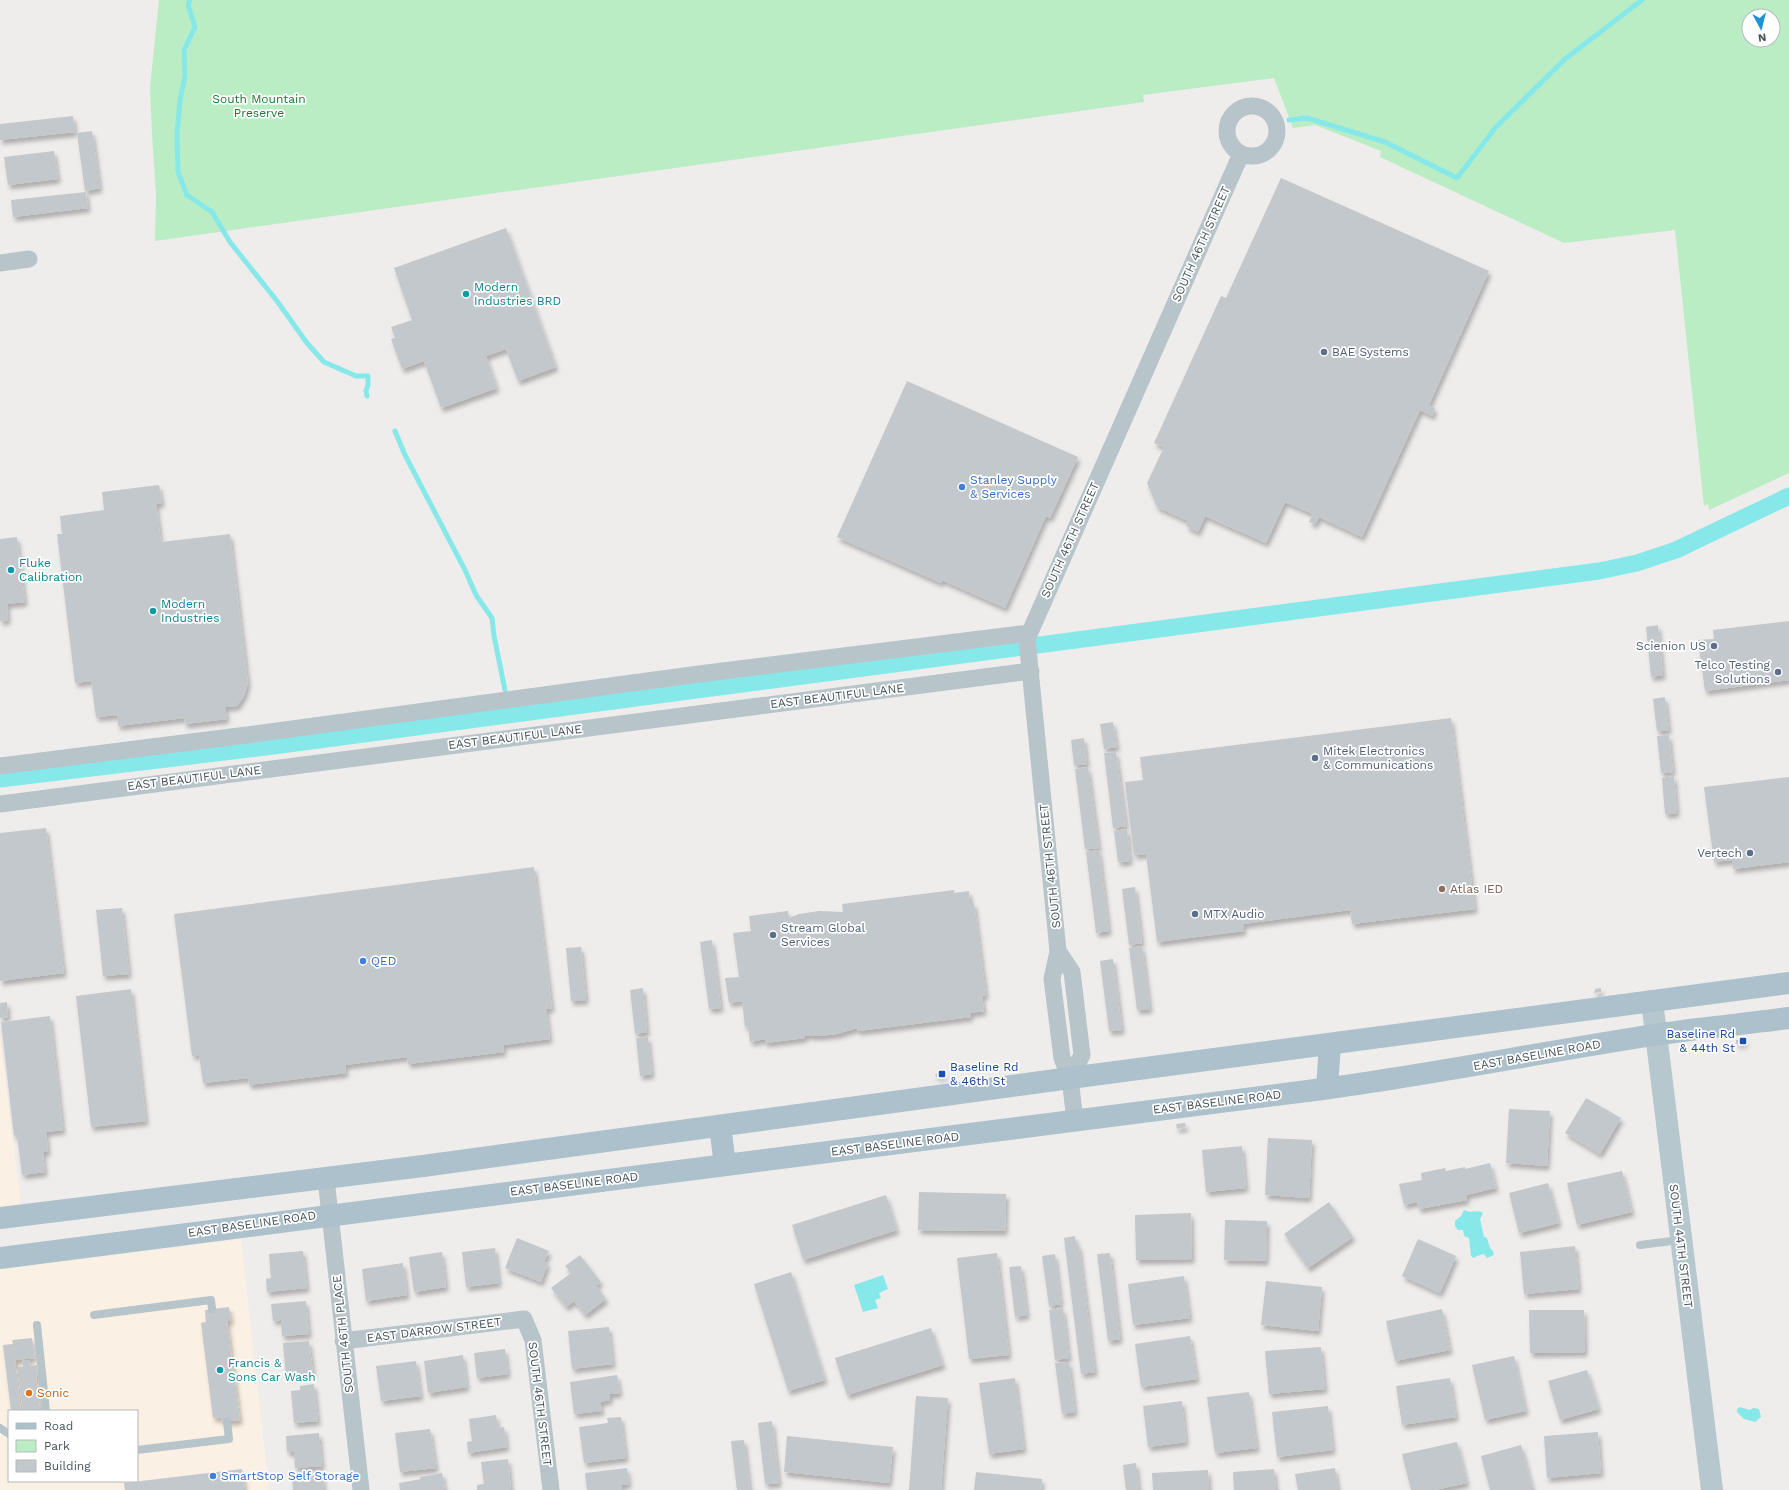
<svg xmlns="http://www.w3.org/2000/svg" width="1789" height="1490" viewBox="0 0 1789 1490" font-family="'Work Sans',sans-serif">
<defs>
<filter id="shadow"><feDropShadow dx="2.5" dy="4.5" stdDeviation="2" flood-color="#0004"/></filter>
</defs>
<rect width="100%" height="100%" fill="#efecec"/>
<path fill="#fbf0e4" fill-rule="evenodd" d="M0 1034 21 1204 0 1207Z
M241 1239 269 1490H0V1269ZM9 1411H137V1481H9Z"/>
<path fill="#baedc4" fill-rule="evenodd" d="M159 0H1789V473L1709 510 1708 504 1704 506 1675 230 1564 243 1380 157 1381 151 1315 125 1293 128 1274 78 1143 95 1144 102 155 241 156 193 152 135 150 87ZM1749 16H1773V40H1749Z"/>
<path fill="#87e8e9" d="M1464 1210C1470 1214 1477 1209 1483 1213L1480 1219 1484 1237 1487 1238 1490 1248 1493 1251 1494 1255 1487 1258 1484 1254 1477 1256 1474 1258 1471 1256 1469 1238 1464 1236 1463 1230H1458L1455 1226V1221L1461 1216Z
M883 1275 888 1289 879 1293 881 1298 875 1300 878 1308 863 1312 854 1285Z
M1740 1407 1750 1410 1753 1408 1759 1409 1761 1417 1755 1422 1744 1419 1737 1412V1409Z"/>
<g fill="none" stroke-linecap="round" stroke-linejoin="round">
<path stroke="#87e8e9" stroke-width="5" d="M190 0 188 5 195 27 184 50 185 76 180 100 177 134 178 172 187 195 212 212 230 242 277 301 307 343 324 362 356 376H368V385L366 391 367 396
M1289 120 1307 118 1385 142 1457 178 1496 127 1565 59 1642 0
M395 431 405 455 465 570 476 595 492 618 494 636 505 690"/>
<path stroke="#87e8e9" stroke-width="17" d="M0 779 258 748 1599 571 1637 563 1676 550 1789 496"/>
</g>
<path fill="#c3c8cc" filter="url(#shadow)" d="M73 116 75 132 0 140V124Z
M92 131 100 188 85 191 77 133Z
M54 151 58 179 8 185 4 157Z
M1281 178 1489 271 1429 405 1435 408 1432 416 1420 410 1362 537 1319 517 1315 524 1309 522 1313 514 1285 502 1266 543 1205 516 1198 532 1186 526 1188 521 1157 507 1147 483 1164 447 1154 443 1221 296 1226 298Z
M86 192 88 208 13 217 11 200Z
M506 228 556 367 518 381 506 349 486 356 497 388 441 408 424 361 402 369 391 339 395 338 391 327 412 320 394 268Z
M907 381 1078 457 1050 518 1046 516 1005 608 942 580 941 583 837 537Z
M159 485 162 503 156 504 161 542 230 534 248 683 244 696 237 706 225 707 227 719 185 724 184 718 118 726 117 715 96 717 91 681 75 683 57 534H62L60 516 104 510 102 492Z
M17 537 25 602 7 604 8 620 0 621V539Z
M1789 621V680L1705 691 1698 640 1714 639 1713 630Z
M1658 625 1663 675 1651 677 1646 627Z
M1665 697 1669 730 1657 731 1653 699Z
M1451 718 1475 909 1352 924 1350 910 1243 924 1244 931 1157 942 1146 854 1134 855 1125 782 1143 780 1140 757Z
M1113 722 1117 747 1104 749 1100 724Z
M1669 735 1673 772 1661 773 1657 736Z
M1084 738 1087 764 1074 765 1071 740Z
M1116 752 1126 826 1113 828 1104 753Z
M1088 767 1099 848 1085 849 1075 769Z
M1674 776 1677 813 1665 814 1662 778Z
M1789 777V862L1733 869 1732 860 1714 862 1704 787Z
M46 828 64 973 0 981V833Z
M1127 829 1130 861 1118 862 1114 831Z
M1099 850 1109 931 1096 933 1086 852Z
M534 867 552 1008 546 1009 550 1039 503 1045 504 1052 408 1064 407 1057 345 1065 346 1073 249 1085 248 1078 203 1083 199 1055 192 1056 174 914Z
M1135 887 1142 943 1129 945 1122 889Z
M954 890V893L969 891 970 903H974L986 995 982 996 984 1011 970 1013 971 1017 858 1031 857 1028 837 1034 818 1036 805 1035V1038L765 1043V1039L750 1042 748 1026 745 1027 742 1001 729 1003 725 978 739 977 733 933 751 931 749 916 788 911 789 918 799 914 819 911 843 912 842 904Z
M122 908 129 974 103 976 96 910Z
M712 940 721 1008 709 1009 700 942Z
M1142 946 1150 1009 1137 1010 1129 948Z
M581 947 586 1000 571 1001 566 948Z
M1113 959 1122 1030 1109 1031 1100 961Z
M643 988 647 1032 635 1034 630 990Z
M1601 988V992L1594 993 1595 989Z
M131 989 146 1121 91 1127 76 996Z
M7 1002 8 1017 0 1018V1003Z
M50 1016 63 1130 46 1132 48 1152H43L45 1172 22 1175 17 1135 14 1136 1 1022Z
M648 1037 652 1074 640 1076 636 1038Z
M1745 1039V1043L1736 1044V1040Z
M945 1073V1076L936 1077 935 1074Z
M1586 1098 1621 1118 1600 1154 1565 1133Z
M1509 1109 1550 1111 1547 1166 1506 1163Z
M1185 1123 1186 1127 1177 1129 1176 1124Z
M1268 1138 1312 1140 1309 1198 1265 1195Z
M1242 1146 1246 1188 1206 1192 1202 1150Z
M1490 1163 1496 1188 1466 1195 1467 1200 1419 1209 1417 1202 1404 1205 1399 1184 1422 1180 1421 1173 1445 1168 1446 1171 1465 1167V1169Z
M1622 1171 1632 1212 1577 1225 1567 1183Z
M1548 1183 1559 1223 1519 1233 1509 1193Z
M919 1192 1006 1194 1005 1231 918 1230Z
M886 1195 897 1230 803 1260 792 1225Z
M1329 1202 1353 1237 1308 1268 1284 1234Z
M1191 1213 1192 1259 1136 1260 1135 1215Z
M1225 1220 1267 1221 1266 1261 1224 1260Z
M1075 1236 1076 1243 1079 1246 1095 1372 1081 1374 1064 1238Z
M517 1238 549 1251 544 1262 548 1263 541 1282 505 1268Z
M1418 1239 1456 1256 1440 1293 1402 1276Z
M1575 1246 1579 1289 1524 1294 1520 1252Z
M495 1248 499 1283 466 1287 462 1252Z
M303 1251 307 1288 267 1292 266 1279 271 1278 269 1254Z
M442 1252 446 1287 414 1292 409 1257Z
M997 1253 1009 1355 969 1359 957 1258Z
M1110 1253 1120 1339 1108 1341 1097 1254Z
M1055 1254 1061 1304 1049 1306 1042 1256Z
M580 1255 601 1282 596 1285 606 1299 585 1315 574 1301 566 1307 551 1288 571 1273 565 1266Z
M403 1263 407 1295 366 1301 362 1269Z
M1021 1266 1027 1315 1015 1317 1009 1267Z
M791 1272 825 1380 788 1391 754 1284Z
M1184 1276 1190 1318 1133 1325 1128 1284Z
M1266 1281 1322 1287 1318 1331 1261 1325Z
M306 1301 309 1334 282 1336 281 1320 273 1321 271 1304Z
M229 1307 231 1321H227L240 1420 221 1422V1417L213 1418 201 1323 206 1322 205 1310Z
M1063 1308 1069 1358 1055 1360 1049 1310Z
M1442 1309 1450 1350 1395 1361 1386 1321Z
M1529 1310H1584L1585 1352 1530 1353Z
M609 1327 613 1364 572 1369 568 1331Z
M931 1328 943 1365 847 1395 835 1358Z
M1190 1336 1197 1379 1141 1387 1135 1344Z
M32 1338 35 1358 15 1360 21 1411H11L3 1345 13 1344 12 1340Z
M309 1341 313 1373 286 1376 283 1343Z
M1321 1347 1325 1389 1269 1394 1265 1351Z
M505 1349 508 1374 477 1378 474 1353Z
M463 1355 467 1387 428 1393 424 1361Z
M1514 1356 1526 1411 1485 1420 1472 1365Z
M22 1360H29L30 1366 37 1365 38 1376H36L40 1409 23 1411 17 1367H23Z
M416 1361 421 1396 381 1401 376 1366Z
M1069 1362 1075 1412 1062 1414 1055 1363Z
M1587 1370 1599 1409 1560 1420 1548 1381Z
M617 1375 620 1393 610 1394V1400L600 1402 602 1411 574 1414 570 1382Z
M1015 1378 1024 1449 989 1454 979 1383Z
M1450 1378 1456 1417 1402 1425 1396 1386Z
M314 1384 318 1421 294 1423 291 1391 300 1390V1386Z
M1249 1392 1257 1448 1215 1453 1207 1397Z
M916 1396 948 1398 941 1490H909Z
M1182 1401 1186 1442 1148 1447 1143 1406Z
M1328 1406 1333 1450 1277 1457 1272 1412Z
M496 1415 498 1428 504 1427 507 1447 468 1453 467 1442 472 1441 469 1419Z
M621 1417 626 1458 584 1463 579 1427 608 1423 607 1418Z
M772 1421 779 1483 765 1484 758 1423Z
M430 1429 436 1468 400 1472 395 1433Z
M1598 1432 1601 1473 1547 1478 1544 1436Z
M319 1433 322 1466 295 1468 294 1452H287L286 1436Z
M787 1436 893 1447 889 1483 784 1472Z
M744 1440 750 1490H737L731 1441Z
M1457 1442 1467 1483 1435 1490H1411L1402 1454Z
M1521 1445 1533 1490H1490L1481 1456Z
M508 1459 511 1490H477V1485L484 1484 481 1462Z
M1136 1463 1139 1490H1126L1123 1465Z
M627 1468 629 1484 621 1485 622 1490H587L585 1473Z
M1335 1468 1338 1490H1298L1295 1474Z
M242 1469 245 1490H125L124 1483Z
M1274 1469 1276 1490H1234L1233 1472Z
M1208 1470 1209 1490H1153L1152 1473Z
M976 1472 1042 1479 1041 1490H974Z
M442 1473 445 1490H400L399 1483 421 1479 420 1477Z
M322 1474 324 1490H293L292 1478Z"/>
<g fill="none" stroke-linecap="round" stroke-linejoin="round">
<path stroke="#b7c4c9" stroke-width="8" d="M1640 1245 1680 1240
M94 1315 211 1300 212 1309
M37 1325 46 1411
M0 1428 9 1434
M137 1450 229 1439 227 1421"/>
<path stroke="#b7c4c9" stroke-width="17" d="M1227 131a25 25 0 1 1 50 0a25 25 0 1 1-50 0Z
M0 263 29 259
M0 766 239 736 699 674 1029 633
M0 804 1031 671
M1058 951 1072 972 1082 1055 1070 1078
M1075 1121 1070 1078 1062 1058 1052 979 1058 951 1027 639 1241 154
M326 1179 361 1490
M343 1341 524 1319 533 1340 551 1490"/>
<path stroke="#b7c7ce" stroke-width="22" d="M1652 1001 1712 1490"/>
<path stroke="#acc1cb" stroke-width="22" d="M1327 1088 1330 1044
M720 1126 725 1165
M0 1218 423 1166 1070 1078 1789 983
M0 1258C441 1199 882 1147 1323 1089 1434 1074 1543 1052 1654 1035 1699 1028 1744 1024 1789 1018"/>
</g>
<g fill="#0f9aa8" stroke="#fff" stroke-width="1.5">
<circle cx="466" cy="294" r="4"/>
<circle cx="11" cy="570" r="4"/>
<circle cx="153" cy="611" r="4"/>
<circle cx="220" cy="1370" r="4"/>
</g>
<g fill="#5c6f8a" stroke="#fff" stroke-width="1.5">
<circle cx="1324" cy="352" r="4"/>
<circle cx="1714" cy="646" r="4"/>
<circle cx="1778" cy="672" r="4"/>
<circle cx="1315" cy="758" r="4"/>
<circle cx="1750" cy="853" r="4"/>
<circle cx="1195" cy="914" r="4"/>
<circle cx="773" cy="935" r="4"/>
</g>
<g fill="#3f7fe0" stroke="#fff" stroke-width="1.5">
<circle cx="962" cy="487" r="4"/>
<circle cx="363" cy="961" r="4"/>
<circle cx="213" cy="1476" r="4"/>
</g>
<circle fill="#8d6e63" stroke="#fff" stroke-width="1.5" cx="1442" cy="889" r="4"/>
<g fill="#1a4fb4" stroke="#fff" stroke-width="1.5">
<rect x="1739" y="1037" width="8" height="8" rx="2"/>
<rect x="938" y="1070" width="8" height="8" rx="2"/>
</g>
<circle fill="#e8710a" stroke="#fff" stroke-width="1.5" cx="29" cy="1393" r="4"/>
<g text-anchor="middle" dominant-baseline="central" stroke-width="3.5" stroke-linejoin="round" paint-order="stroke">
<g font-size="12" fill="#187836" stroke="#fff">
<text x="259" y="99">South Mountain<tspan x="259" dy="14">Preserve</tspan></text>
</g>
<g font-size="12" fill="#455359" stroke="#fff">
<text transform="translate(1201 244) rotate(-66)">SOUTH 46TH STREET</text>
<text transform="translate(1070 540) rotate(-66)">SOUTH 46TH STREET</text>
<text transform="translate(837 696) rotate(-7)">EAST BEAUTIFUL LANE</text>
<text transform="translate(515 737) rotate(-7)">EAST BEAUTIFUL LANE</text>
<text transform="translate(194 778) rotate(-7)">EAST BEAUTIFUL LANE</text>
<text transform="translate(1050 866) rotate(-96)">SOUTH 46TH STREET</text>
<text transform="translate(1537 1055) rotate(-10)">EAST BASELINE ROAD</text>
<text transform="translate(1217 1102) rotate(-7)">EAST BASELINE ROAD</text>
<text transform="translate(895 1144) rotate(-7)">EAST BASELINE ROAD</text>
<text transform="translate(574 1184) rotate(-7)">EAST BASELINE ROAD</text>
<text transform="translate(252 1224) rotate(-8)">EAST BASELINE ROAD</text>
<text transform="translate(1681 1246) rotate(83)">SOUTH 44TH STREET</text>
<text transform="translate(434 1330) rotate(-7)">EAST DARROW STREET</text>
<text transform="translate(343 1334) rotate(-96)">SOUTH 46TH PLACE</text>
<text transform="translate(540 1404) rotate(83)">SOUTH 46TH STREET</text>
</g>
<g font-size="12" fill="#0d838f" stroke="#fff" text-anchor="start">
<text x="474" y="287">Modern<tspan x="474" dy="14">Industries BRD</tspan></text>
<text x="19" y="563">Fluke<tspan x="19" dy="14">Calibration</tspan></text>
<text x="161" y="604">Modern<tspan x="161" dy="14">Industries</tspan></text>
<text x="228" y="1363">Francis &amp;<tspan x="228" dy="14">Sons Car Wash</tspan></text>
</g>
<g font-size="12" fill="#4e5e75" stroke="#fff" text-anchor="start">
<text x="1332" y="352">BAE Systems</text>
<text x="1706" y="646" text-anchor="end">Scienion US</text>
<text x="1770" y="665" text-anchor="end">Telco Testing<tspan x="1770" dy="14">Solutions</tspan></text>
<text x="1323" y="751">Mitek Electronics<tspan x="1323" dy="14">&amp; Communications</tspan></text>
<text x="1742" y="853" text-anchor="end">Vertech</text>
<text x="1203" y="914">MTX Audio</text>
<text x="781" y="928">Stream Global<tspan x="781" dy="14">Services</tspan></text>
</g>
<g font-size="12" fill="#366cbe" stroke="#fff" text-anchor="start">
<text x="970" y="480">Stanley Supply<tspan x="970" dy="14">&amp; Services</tspan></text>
<text x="371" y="961">QED</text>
<text x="221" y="1476">SmartStop Self Storage</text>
</g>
<g font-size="12" fill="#785e54" stroke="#fff" text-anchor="start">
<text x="1450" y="889">Atlas IED</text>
</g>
<g font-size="12" fill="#164399" stroke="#fff" text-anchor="end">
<text x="1735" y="1034">Baseline Rd<tspan x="1735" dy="14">&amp; 44th St</tspan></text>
<text x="950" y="1067" text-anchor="start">Baseline Rd<tspan x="950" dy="14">&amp; 46th St</tspan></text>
</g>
<g font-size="12" fill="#c56008" stroke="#fff" text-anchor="start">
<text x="37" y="1393">Sonic</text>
</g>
</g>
<rect x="8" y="1410" width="130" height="72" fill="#ffffff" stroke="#b5babd"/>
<rect x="16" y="1423" width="20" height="6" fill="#acc1cb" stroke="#b5babd"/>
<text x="44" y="1430" font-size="12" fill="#455359">Road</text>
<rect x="16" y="1440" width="20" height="12" fill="#baedc4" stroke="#b5babd"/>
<text x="44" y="1450" font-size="12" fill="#455359">Park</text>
<rect x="16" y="1460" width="20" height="12" fill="#c3c8cc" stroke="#b5babd"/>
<text x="44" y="1470" font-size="12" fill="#455359">Building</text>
<g transform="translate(1761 28) rotate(173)"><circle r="19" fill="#ffffff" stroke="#b5babd"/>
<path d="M0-3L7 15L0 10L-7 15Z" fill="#1c92d9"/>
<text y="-6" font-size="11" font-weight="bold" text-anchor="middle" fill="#455359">N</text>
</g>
</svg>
